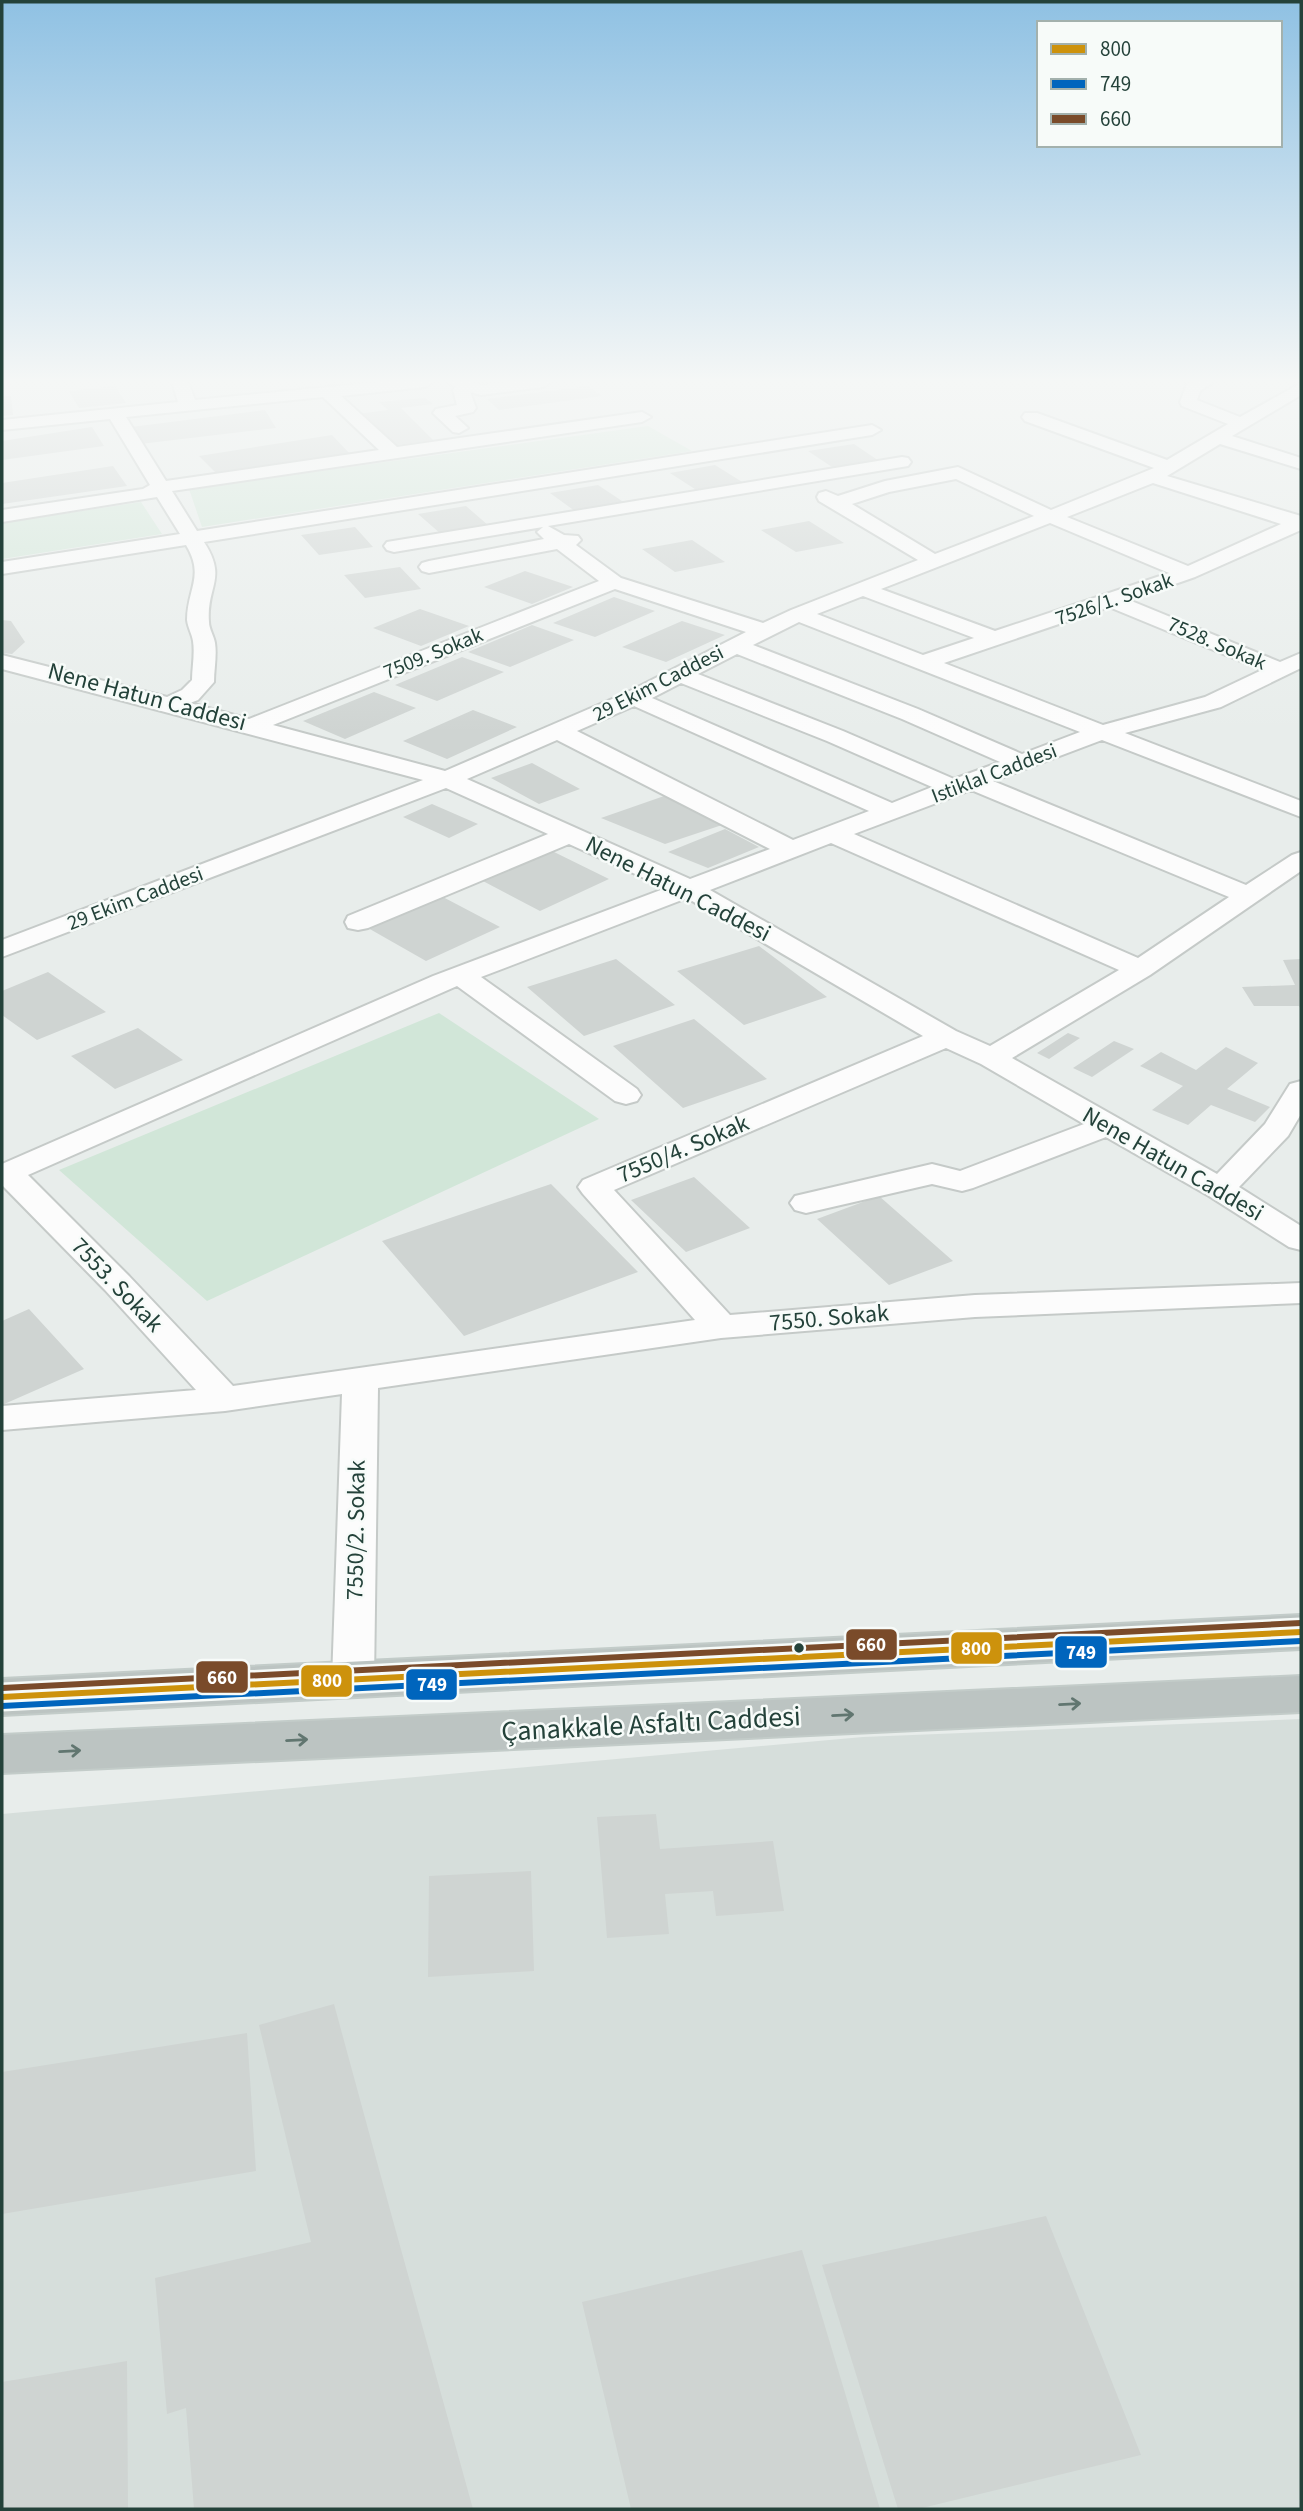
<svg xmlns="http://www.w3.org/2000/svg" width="1303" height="2511" viewBox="0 0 1303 2511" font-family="'Source Sans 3',sans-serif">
<rect width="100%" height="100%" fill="#e8edeb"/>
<path fill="#d6dedb" d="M1301 1719V2509H2V1814L863 1737Z"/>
<path fill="#d1e6d8" d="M648 426 692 451 202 527 189 489Z
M141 502 162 534 2 559V523Z
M439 1013 599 1119 207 1301 59 1170Z"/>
<path fill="#cfd4d2" d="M115 386 126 403 79 408 69 391Z
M588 386 602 396 499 410 487 399Z
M2 396H11L13 415 2 416Z
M425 398 433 404 401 408 433 440 390 446 357 414 388 410 379 402Z
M265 410 276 428 140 444 131 427Z
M92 427 104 446 2 460V441Z
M332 435 350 454 216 473 199 456Z
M854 444 882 463 835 469 808 451Z
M715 465 747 485 701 493 670 473Z
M113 466 127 486 2 504V483Z
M598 485 628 505 579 514 550 493Z
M466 506 489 526 441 534 418 514Z
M809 521 844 543 796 552 761 530Z
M355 527 373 547 319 555 301 535Z
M692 540 725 562 675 572 642 549Z
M400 567 421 589 365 598 344 575Z
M525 571 573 587 532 604 484 587Z
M614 597 655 611 595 637 553 623Z
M420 609 469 626 421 646 373 628Z
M2 620 11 621 25 642 12 654 2 653Z
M682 621 725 635 666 662 622 647Z
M532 625 574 640 510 667 468 652Z
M462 657 504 672 437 701 395 685Z
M374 692 416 708 345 739 303 721Z
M473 710 517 727 447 759 403 741Z
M532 763 580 789 539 804 491 778Z
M667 795 722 825 665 844 601 818Z
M432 804 478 824 449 838 403 817Z
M725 829 759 847 708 868 668 852Z
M550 850 609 879 540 911 481 880Z
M441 896 500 927 426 961 368 928Z
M759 946 827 997 744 1025 677 971Z
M616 959 675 1005 584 1036 527 987Z
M1301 959V1009L1299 1006H1254L1242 987 1295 985 1283 960Z
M48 972 106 1012 37 1040 2 1015V991Z
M694 1019 767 1079 683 1108 613 1046Z
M138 1028 183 1060 115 1089 71 1056Z
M1068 1033 1080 1038 1049 1059 1037 1053Z
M1114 1041 1134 1049 1092 1077 1073 1068Z
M1226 1047 1258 1063 1227 1089 1270 1107 1255 1122 1211 1105 1188 1125 1152 1110 1183 1086 1140 1066 1161 1052 1196 1070Z
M694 1177 750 1228 686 1252 631 1200Z
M551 1184 638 1272 464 1336 382 1241Z
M879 1196 953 1261 889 1285 817 1219Z
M29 1309 84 1369 2 1405V1321Z
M656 1814 660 1849 773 1841 784 1911 716 1916 713 1891 665 1894 669 1934 607 1938 597 1817Z
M531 1871 534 1971 428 1977 429 1876Z
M334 2004 392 2217 473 2509H194L186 2408 167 2414 155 2278 311 2242 259 2025Z
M247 2033 256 2171 2 2214V2072Z
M1046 2216 1141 2455 918 2509H898L822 2265Z
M802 2250 880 2509H631L582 2302Z
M127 2361 128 2509H2V2382Z"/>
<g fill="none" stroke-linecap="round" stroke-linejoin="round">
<defs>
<path id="minor" d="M172 382H188L195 400 379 382H433L425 387 341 396 397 447 642 412 651 417 642 422 172 491 197 531 872 425 881 430 872 435 204 542C228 579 206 586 209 622 209 629 214 636 215 643 217 656 214 669 214 682L198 700 190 703 249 719 599 581 557 549 429 573 422 571 419 567 422 563 429 561 544 539 537 532 543 527 394 552 387 550 384 546 387 542 902 457 908 458 911 462 908 466 548 526 564 535 578 536 581 540 576 545 621 578 763 623 791 610 918 560 819 501 817 497 819 493 826 491 838 496 885 481 958 467 1051 510 1154 468 1025 421 1022 417 1025 413H1037L1167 460 1228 424 1182 406 1180 402 1187 384 1193 382H1213L1200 391 1197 400 1240 417 1301 383V395L1232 436 1301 458V469L1220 444 1167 476 1301 516V530L1195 577 1129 600 1280 662 1301 653V668L1221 707 1125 733 1301 801V817L1102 740 993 781 1246 885 1292 855 1301 852V871L1150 975 1012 1058 1217 1174 1265 1124 1290 1084 1301 1081V1114L1288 1136 1239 1187 1301 1226V1250L1289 1247 1209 1196 1106 1137 973 1188 962 1191 932 1184 806 1213 795 1210 790 1203 795 1196 932 1164 960 1171 1084 1124 981 1064 946 1048 614 1190 730 1315 975 1295 1301 1283V1303L975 1317 721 1338 378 1388 374 1681 368 1692 353 1696 338 1692 332 1681 342 1394 225 1411 2 1430V1406L196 1390 105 1290 2 1185V1164L433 976 666 888 569 844 368 928 358 930 348 928 345 922 348 916 548 834 446 788 2 957V940L423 780 2 669V655L167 697 182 690 192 680C192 668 195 654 193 641 192 634 188 628 187 620 187 589 205 576 186 545L2 574V562L180 534 157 497 2 522V510L143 489 150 485 110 419 2 430V420L178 402ZM323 397 379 450 166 481 126 417ZM956 479 1034 516 935 554 852 504 889 492ZM1153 483 1281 524 1188 566 1067 517ZM1050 523 1169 573 995 631 881 589ZM615 589 746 632 626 693 445 771 273 725ZM863 596 974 638 923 655 817 614ZM1109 607 1262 670 1205 697 1103 725 944 663ZM799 622 1080 732 1022 754 918 709 753 645ZM737 654 902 719 1000 762 954 779 843 731 698 674ZM681 683 827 741 932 787 892 803 652 698ZM634 706 869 811 793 840 577 731ZM557 740 770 849 690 879 467 779ZM971 790 1229 897 1138 958 854 834ZM831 843 1119 970 990 1046 956 1031 710 890ZM687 898 923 1036 583 1180 578 1187 583 1194 695 1320 233 1386 129 1276 28 1175 457 986 615 1101 626 1104 637 1101 641 1095 637 1089 481 977Z
M448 382H472L482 385 507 382H551L543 387 481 395 470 392 476 408 473 412 455 416 468 428 459 433 453 432 433 413 436 409 457 405 453 390 455 387Z"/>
<path id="highway" d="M1301 1615V1649L2 1715V1679Z
M1301 1676V1712L2 1773V1735Z"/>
</defs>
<use href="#minor" stroke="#c5cac8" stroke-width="4"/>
<use href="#highway" stroke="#c3ccc9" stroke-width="4"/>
<use href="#minor" fill="#fcfcfc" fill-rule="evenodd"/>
<use href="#highway" fill="#bcc4c2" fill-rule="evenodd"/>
<defs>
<path id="bus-1" d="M2 1697 1301 1632"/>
<path id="bus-2" d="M2 1706 1301 1641"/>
<path id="bus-3" d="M2 1688 1301 1623"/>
</defs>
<use href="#bus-1" stroke="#f7fbf9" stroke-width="11"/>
<use href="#bus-2" stroke="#f7fbf9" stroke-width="11"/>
<use href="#bus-3" stroke="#f7fbf9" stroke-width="11"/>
<use href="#bus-1" stroke="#cd920c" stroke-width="6"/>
<use href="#bus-2" stroke="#0065bd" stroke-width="6"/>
<use href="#bus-3" stroke="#7a4b2a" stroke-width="6"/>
</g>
<defs><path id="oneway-shaft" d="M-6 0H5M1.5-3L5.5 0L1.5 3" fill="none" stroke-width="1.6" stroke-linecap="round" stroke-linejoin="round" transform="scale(1.75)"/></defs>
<g stroke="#617670">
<use href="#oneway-shaft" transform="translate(1070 1704) rotate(-3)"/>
<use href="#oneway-shaft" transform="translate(843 1715) rotate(-3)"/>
<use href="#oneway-shaft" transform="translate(297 1740) rotate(-3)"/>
<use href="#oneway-shaft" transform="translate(70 1751) rotate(-3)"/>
</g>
<linearGradient id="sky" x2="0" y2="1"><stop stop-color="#8fc1e3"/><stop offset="0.52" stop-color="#f5f7f6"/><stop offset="1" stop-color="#f5f7f6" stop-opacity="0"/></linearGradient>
<rect width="1303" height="733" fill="url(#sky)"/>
<circle fill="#24423a" stroke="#f7fbf9" stroke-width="2.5" cx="799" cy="1648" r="6"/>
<g text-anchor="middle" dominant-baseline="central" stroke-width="5" stroke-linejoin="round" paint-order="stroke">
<g font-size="21" fill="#24423a" stroke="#f7fbf9">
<text transform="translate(1114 599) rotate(-19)">7526/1. Sokak</text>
<text transform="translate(1217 643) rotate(23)">7528. Sokak</text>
<text transform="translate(433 653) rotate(-22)">7509. Sokak</text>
<text transform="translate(658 683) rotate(-27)">29 Ekim Caddesi</text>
<text transform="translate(994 773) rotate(-21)">Istiklal Caddesi</text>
<text transform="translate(135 898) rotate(-21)">29 Ekim Caddesi</text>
</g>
<g font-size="24" fill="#24423a" stroke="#f7fbf9">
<text transform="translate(147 697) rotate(15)">Nene Hatun Caddesi</text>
<text transform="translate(678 889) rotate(27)">Nene Hatun Caddesi</text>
<text transform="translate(683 1149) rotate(-23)">7550/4. Sokak</text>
<text transform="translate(1173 1164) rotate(30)">Nene Hatun Caddesi</text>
<text transform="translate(117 1285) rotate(46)">7553. Sokak</text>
<text transform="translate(829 1318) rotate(-5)">7550. Sokak</text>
<text transform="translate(356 1530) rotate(-89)">7550/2. Sokak</text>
</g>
<g font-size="28" fill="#24423a" stroke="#f7fbf9">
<text transform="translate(651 1724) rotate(-3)">Çanakkale Asfaltı Caddesi</text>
</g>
</g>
<g stroke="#f7fbf9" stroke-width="2.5">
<rect x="845" y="1628" width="53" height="33" rx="7" fill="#7a4b2a"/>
<rect x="950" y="1631" width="53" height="34" rx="7" fill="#cd920c"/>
<rect x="1054" y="1635" width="54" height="34" rx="7" fill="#0065bd"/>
<rect x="195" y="1660" width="54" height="34" rx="7" fill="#7a4b2a"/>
<rect x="300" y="1664" width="53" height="34" rx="7" fill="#cd920c"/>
<rect x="405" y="1668" width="53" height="33" rx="7" fill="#0065bd"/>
</g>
<g font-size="19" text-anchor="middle" font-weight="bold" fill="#fff">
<text x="871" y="1651">660</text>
<text x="976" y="1655">800</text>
<text x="1081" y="1659">749</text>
<text x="222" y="1684">660</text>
<text x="327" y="1687">800</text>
<text x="432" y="1691">749</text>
</g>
<rect width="1303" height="2511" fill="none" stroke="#24423a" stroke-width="7"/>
<rect x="1037" y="21" width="245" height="126" fill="#f7fbf9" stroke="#a3b1ad" stroke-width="2"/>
<rect x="1051" y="44" width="35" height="10" fill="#cd920c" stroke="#a3b1ad" stroke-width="2"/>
<text x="1100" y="56" font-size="21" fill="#24423a">800</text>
<rect x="1051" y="79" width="35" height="10" fill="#0065bd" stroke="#a3b1ad" stroke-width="2"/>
<text x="1100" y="91" font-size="21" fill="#24423a">749</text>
<rect x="1051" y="114" width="35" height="10" fill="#7a4b2a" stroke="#a3b1ad" stroke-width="2"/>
<text x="1100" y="126" font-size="21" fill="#24423a">660</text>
</svg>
